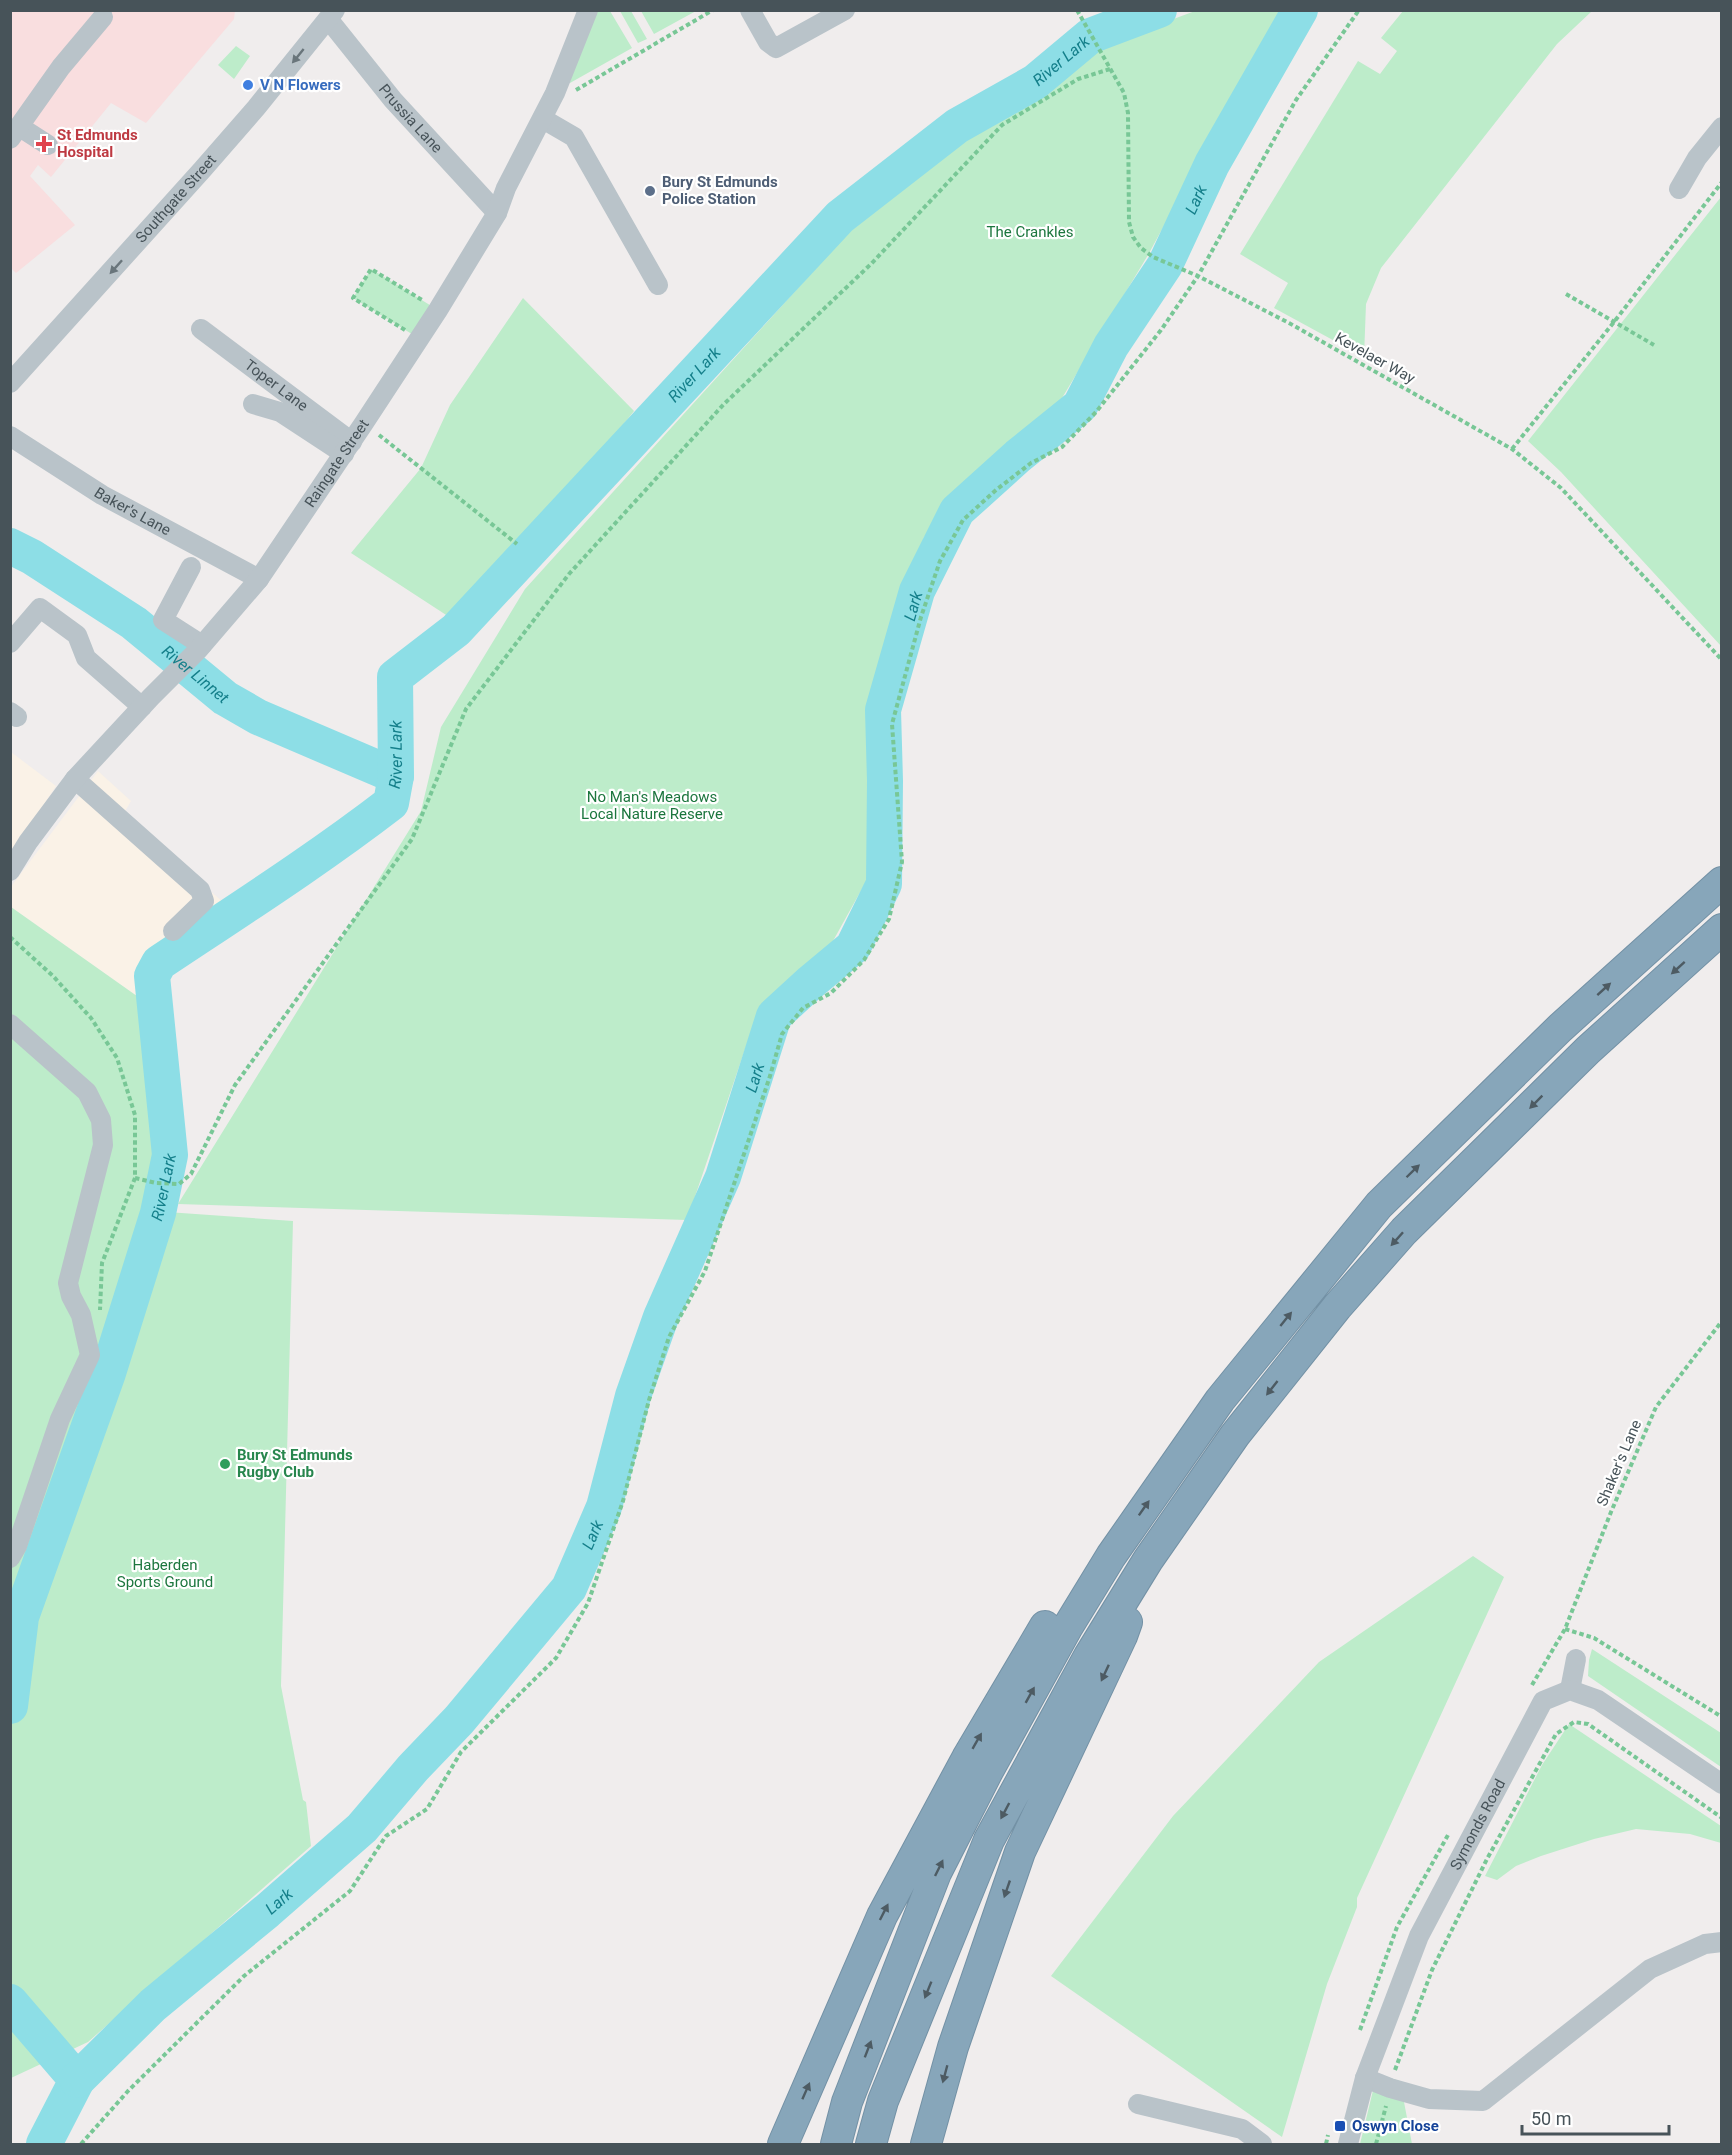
<svg xmlns="http://www.w3.org/2000/svg" width="1732" height="2155" viewBox="0 0 1732 2155" font-family="Roboto,sans-serif">
<rect width="100%" height="100%" fill="#f0eded"/>
<path fill="#faf2e7" d="M11 752 56 786 11 855Z
M98 771 131 801 123 815 231 909 150 963 147 974 151 1006 11 907 10 888Z"/>
<path fill="#f9dedf" d="M10 11H235L234 19 146 123 111 103 51 177 38 165 30 176 75 225 16 273 10 267Z"/>
<path fill="#bdecca" d="M596 11H610L632 48 570 83 566 78Z
M620 11H631L647 39 638 43Z
M641 11H696L654 34Z
M1195 11H1286L1199 161 1148 255 1050 418 988 468 924 537 874 707V867L833 941 759 1008 687 1220 178 1204 421 811 441 727 525 589 847 234 978 126 1038 90 1085 52Z
M1403 11H1592L1557 44 1381 268 1366 304 1364 357 1274 308 1288 283 1240 254 1358 61 1380 74 1397 51 1381 38Z
M236 46 250 56 234 79 218 65Z
M1721 197V646L1561 472 1528 441Z
M371 269 438 310 420 339 353 298Z
M523 298 634 411 524 549 460 624 351 553 421 468 450 405Z
M11 907 151 1006 162 1159 104 1370 113 1375 167 1212 293 1221 281 1686 303 1800 306 1802 311 1846 88 2042 11 2078Z
M1473 1556 1504 1577 1357 1898V1907L1327 1984 1282 2137 1051 1976 1173 1816 1319 1662Z
M1592 1649 1721 1733V1767L1588 1676 1589 1660Z
M1569 1724 1721 1826V1843L1690 1834 1636 1829 1594 1839 1541 1856 1516 1866 1497 1880 1485 1876 1542 1765Z
M1377 2074 1400 2081 1412 2144H1360Z"/>
<g fill="none" stroke-linecap="round" stroke-linejoin="round">
<g stroke="#8ddee6" stroke-width="36">
<path id="s1" d="M10 546 32 557 134 623 225 698 258 717 396 776"/>
<path id="s2" d="M10 1706 21 1617 108 1373 158 1213 170 1155 152 976 159 963C237 911 317 860 391 803L396 776 395 677 456 630 840 217 957 126 1035 82 1090 36 1159 10"/>
<path d="M10 2002 77 2080 44 2144"/>
<path id="s3" d="M77 2080 153 2005 267 1911 362 1828 413 1768 459 1720 569 1588 604 1507 633 1396 661 1317 723 1177 774 1016 811 982 853 947 884 884 885 781 883 710 917 591 957 511 1018 456 1080 406 1111 346 1165 265 1212 164 1300 10"/>
</g>
<defs>
<path id="highway" d="M783 2144 882 1916 967 1758 1045 1626
M836 2144 847 2102 936 1873 988 1771 1067 1628 1111 1556 1220 1400 1379 1205 1560 1028 1722 882
M871 2144 883 2101 989 1840 1089 1656 1148 1560 1235 1435 1337 1307 1404 1231 1588 1050 1722 929
M926 2144 953 2047 1020 1852 1122 1636 1127 1622"/>
</defs>
<use href="#highway" stroke="#7391a5" stroke-width="32"/>
<path stroke="#78c796" stroke-width="4" stroke-dasharray="4.5 3" stroke-linecap="butt" d="M1077 10 1124 93 1128 113 1129 222 1133 237 1141 248 1153 257 1198 276 1289 323 1512 449 1561 488 1722 660
M576 90 713 10
M1566 294 1654 345
M405 330 353 298 371 269 422 300
M379 435 517 544
M1512 449 1614 322 1722 182
M10 937 53 976 91 1018 117 1058 135 1115V1178L102 1263 100 1310
M135 1178 156 1183 179 1184 191 1174 235 1085 412 839 466 709 569 574 724 404 871 264 1002 125 1078 79 1110 69
M1565 1629 1594 1638 1722 1717
M1532 1685 1565 1629 1611 1512 1656 1407 1722 1321
M1360 2030 1397 1927 1448 1835
M1395 2070 1432 1970 1487 1859 1556 1734 1574 1722 1588 1724 1722 1818
M81 2144 128 2091 244 1976 350 1891 386 1836 427 1809 461 1752 556 1658 588 1603 623 1501 649 1400 669 1337 705 1271 770 1076 782 1034 803 1008 831 993 864 960 889 919 902 862 892 724 921 617 940 561 963 520 996 490 1031 463 1062 447 1096 412 1161 330 1198 276 1296 100 1359 10
M1326 2144 1328 2135
M1376 2144 1386 2106"/>
<g stroke="#b9c3c9" stroke-width="20">
<path d="M750 10 768 42 776 48 845 10"/>
<path id="s4" d="M329 20 393 100 497 213"/>
<path d="M543 119 574 137 658 285"/>
<path d="M20 127 48 145"/>
<path d="M10 139 61 67 103 17"/>
<path d="M1679 189 1697 158 1722 127"/>
<path id="s5" d="M201 329 352 442"/>
<path id="s6" d="M10 383 202 170 256 108 335 10"/>
<path d="M253 404 280 412 344 454"/>
<path id="s7" d="M10 436 102 495 259 579"/>
<path d="M191 567 163 620 202 645"/>
<path d="M10 643 40 608 77 635 86 658 142 707"/>
<path d="M10 712 17 717"/>
<path d="M75 779 200 890 204 901 173 931"/>
<path id="s8" d="M10 871 28 842 75 779 151 697 198 650 259 579 364 423 438 310 497 213 506 188 555 93 588 10"/>
<path d="M10 1024 87 1092 101 1120 103 1145 68 1283 71 1296 81 1315 90 1355 60 1419 17 1546 10 1558"/>
<path d="M1570 1690 1576 1659"/>
<path d="M1365 2078 1390 2088 1429 2099 1483 2101 1650 1969 1705 1944 1722 1942"/>
<path d="M1138 2104 1242 2129 1262 2144"/>
<path id="s9" d="M1348 2144 1365 2078 1419 1936 1543 1701 1570 1690 1598 1700 1722 1784"/>
</g>
<use href="#highway" stroke="#87a6ba" stroke-width="30"/>
</g>
<defs><path id="oneway-solid" d="M-6-.8H1V-3.2L6.5 0L1 3.2V.8H-6Z" transform="scale(1.5)"/></defs>
<g fill="#69757b">
<use href="#oneway-solid" transform="translate(298 56) rotate(129)"/>
<use href="#oneway-solid" transform="translate(116 267) rotate(132)"/>
</g>
<g fill="#4d5b63">
<use href="#oneway-solid" transform="translate(1678 968) rotate(138)"/>
<use href="#oneway-solid" transform="translate(1604 989) rotate(-42)"/>
<use href="#oneway-solid" transform="translate(1536 1102) rotate(135)"/>
<use href="#oneway-solid" transform="translate(1413 1171) rotate(-44)"/>
<use href="#oneway-solid" transform="translate(1397 1239) rotate(132)"/>
<use href="#oneway-solid" transform="translate(1286 1319) rotate(-51)"/>
<use href="#oneway-solid" transform="translate(1272 1388) rotate(128)"/>
<use href="#oneway-solid" transform="translate(1144 1508) rotate(-55)"/>
<use href="#oneway-solid" transform="translate(1105 1673) rotate(115)"/>
<use href="#oneway-solid" transform="translate(1030 1695) rotate(-61)"/>
<use href="#oneway-solid" transform="translate(977 1741) rotate(-60)"/>
<use href="#oneway-solid" transform="translate(1005 1811) rotate(118)"/>
<use href="#oneway-solid" transform="translate(939 1868) rotate(-64)"/>
<use href="#oneway-solid" transform="translate(1007 1889) rotate(109)"/>
<use href="#oneway-solid" transform="translate(884 1912) rotate(-63)"/>
<use href="#oneway-solid" transform="translate(928 1990) rotate(112)"/>
<use href="#oneway-solid" transform="translate(868 2049) rotate(-69)"/>
<use href="#oneway-solid" transform="translate(945 2074) rotate(105)"/>
<use href="#oneway-solid" transform="translate(806 2091) rotate(-66)"/>
</g>
<circle fill="#3f7fe0" stroke="#fff" stroke-width="2" cx="248" cy="85" r="6"/>
<path fill="#e0444e" stroke="#fff" stroke-width="2" d="M41 135h6v6h6v6h-6v6h-6v-6h-6v-6h6z"/>
<circle fill="#5c6f8a" stroke="#fff" stroke-width="2" cx="650" cy="191" r="6"/>
<circle fill="#2e9e5b" stroke="#fff" stroke-width="2" cx="225" cy="1464" r="6"/>
<rect fill="#1a4fb4" stroke="#fff" stroke-width="2" x="1334" y="2120" width="12" height="12" rx="3"/>
<g text-anchor="middle" dominant-baseline="central" stroke-width="4.5" stroke-linejoin="round" paint-order="stroke">
<g font-size="15" font-weight="bold" fill="#366cbe" stroke="#fff" text-anchor="start">
<text x="260" y="85">V N Flowers</text>
</g>
<g font-size="15" fill="#475359" stroke="#fff">
<text stroke="none"><textPath href="#s4" startOffset="128">Prussia Lane</textPath></text>
<text stroke="none"><textPath href="#s6" startOffset="248">Southgate Street</textPath></text>
<text transform="translate(1375 358) rotate(29)">Kevelaer Way</text>
<text stroke="none"><textPath href="#s5" startOffset="94">Toper Lane</textPath></text>
<text stroke="none"><textPath href="#s8" startOffset="524">Raingate Street</textPath></text>
<text stroke="none"><textPath href="#s7" startOffset="144">Baker's Lane</textPath></text>
<text transform="translate(1619 1463) rotate(-67)">Shaker's Lane</text>
<text stroke="none"><textPath href="#s9" startOffset="346">Symonds Road</textPath></text>
</g>
<g font-size="15" font-weight="bold" fill="#be3a42" stroke="#fff" text-anchor="start">
<text x="57" y="135">St Edmunds<tspan x="57" dy="17">Hospital</tspan></text>
</g>
<g font-size="15" font-weight="bold" fill="#4e5e75" stroke="#fff" text-anchor="start">
<text x="662" y="182">Bury St Edmunds<tspan x="662" dy="17">Police Station</tspan></text>
</g>
<g font-size="15" fill="#1c763e" stroke="#fff">
<text x="1030" y="232">The Crankles</text>
<text x="652" y="797">No Man's Meadows<tspan x="652" dy="17">Local Nature Reserve</tspan></text>
<text x="165" y="1565">Haberden<tspan x="165" dy="17">Sports Ground</tspan></text>
</g>
<g font-size="15" font-weight="bold" fill="#27864d" stroke="#fff" text-anchor="start">
<text x="237" y="1455">Bury St Edmunds<tspan x="237" dy="17">Rugby Club</tspan></text>
</g>
<g font-size="15" font-weight="bold" fill="#164399" stroke="#fff" text-anchor="start">
<text x="1352" y="2126">Oswyn Close</text>
</g>
<g font-size="16" font-style="italic" fill="#147f8a" stroke="#fff">
<text stroke="none"><textPath href="#s2" startOffset="2091">River Lark</textPath></text>
<text stroke="none"><textPath href="#s3" startOffset="2268">Lark</textPath></text>
<text stroke="none"><textPath href="#s2" startOffset="1605">River Lark</textPath></text>
<text stroke="none"><textPath href="#s3" startOffset="1764">Lark</textPath></text>
<text stroke="none"><textPath href="#s1" startOffset="226">River Linnet</textPath></text>
<text stroke="none"><textPath href="#s2" startOffset="1101">River Lark</textPath></text>
<text stroke="none"><textPath href="#s3" startOffset="1242">Lark</textPath></text>
<text stroke="none"><textPath href="#s2" startOffset="543">River Lark</textPath></text>
<text stroke="none"><textPath href="#s3" startOffset="756">Lark</textPath></text>
<text stroke="none"><textPath href="#s3" startOffset="270">Lark</textPath></text>
</g>
</g>
<rect width="1732" height="2155" fill="none" stroke="#475359" stroke-width="24"/>
<path d="M1522 2125v9h147v-9" fill="none" stroke="#475359" stroke-width="3"/>
<text x="1531" y="2125" font-size="18" fill="#475359" stroke="#ffffff" stroke-width="4.5" paint-order="stroke">50 m</text>
</svg>
